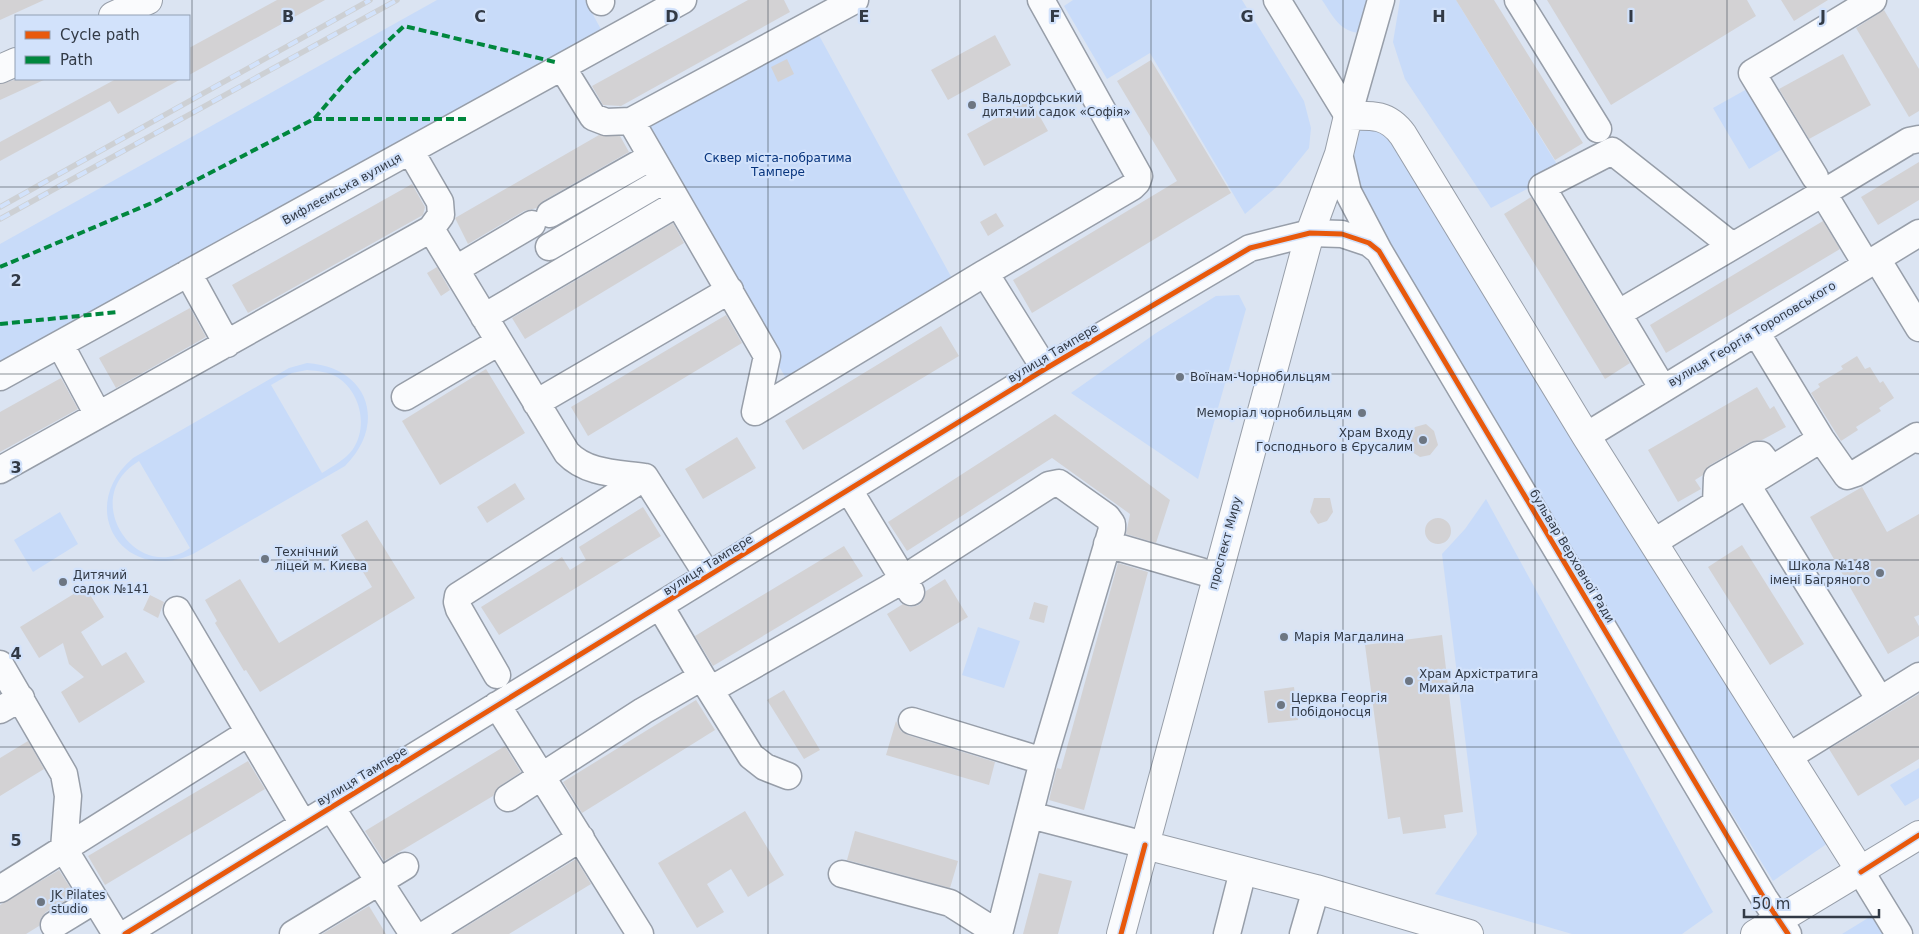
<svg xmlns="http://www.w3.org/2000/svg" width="1919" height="934" viewBox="0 0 1919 934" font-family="'DejaVu Sans',sans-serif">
<rect width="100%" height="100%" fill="#dbe4f2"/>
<path fill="#c8dbf9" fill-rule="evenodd" d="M437 0H585L603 33 0 362V244Z
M1073 0H1242L1304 101 1311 128 1309 148 1279 185 1245 214 1150 53 1107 79 1064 6Z
M1322 0H1376L1362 33C1340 33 1333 16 1322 0Z
M1400 0H1456L1561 171 1491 208 1405 79 1393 42Z
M816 30 954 282 788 382 640 121Z
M1747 89 1782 149 1749 169 1713 108Z
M1382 124 1828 843 1773 881 1361 207 1351 158 1361 128Z
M1239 295 1246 309 1198 479 1071 393 1156 333 1216 296Z
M307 363C368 367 388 423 345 466L193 554C122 585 75 507 133 458L289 368ZM307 370C318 371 328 372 337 377 361 392 368 427 353 449 345 460 333 466 322 473L271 385 292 373ZM139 461 190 548C137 586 77 498 139 461Z
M1486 499 1713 912 1682 934H1572L1435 894 1477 834 1442 554 1465 529Z
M60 512 78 544 33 572 14 540Z
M978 627 1020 641 1004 688 962 675Z
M1919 768V798L1905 806 1890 785Z
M1873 915 1884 934H1842Z"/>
<path fill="#d3d2d4" d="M0 0H44L0 20Z
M277 0H325L189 75V48Z
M748 0H784L790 12 621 106 603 105 592 86Z
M1456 0H1494L1583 143 1555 160Z
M1547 0H1747L1756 16 1611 105Z
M1781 0H1828L1794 21Z
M1884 10 1919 69V111L1909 117 1856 28Z
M995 35 1011 65 948 100 931 70Z
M1843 54 1871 105 1809 139 1779 89Z
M787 59 794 74 778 82 771 67Z
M1151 60 1231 193 1032 313 1013 280 1177 181 1117 81Z
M17 79H46L0 100V84Z
M116 79H181L118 114 110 101 0 161V142Z
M1030 99 1048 131 984 166 967 134Z
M599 135 620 136 629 152 543 201 537 208 524 211 468 244 455 218Z
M1919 162V200L1878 225 1861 197Z
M412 184 425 207 423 215 248 313 232 285Z
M1531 197 1630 363 1605 379 1504 214Z
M996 213 1004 226 988 236 980 222Z
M1823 221 1840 249 1666 353 1650 325Z
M673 223 684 243 525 339 512 318Z
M437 267 450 290 441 296 427 273Z
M190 308 206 337 116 388 99 358Z
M726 315 742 343 588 436 571 407Z
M941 326 959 356 803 450 785 421Z
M1857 356 1865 369 1870 367 1880 383 1883 381 1894 398 1879 408 1881 411 1856 427 1858 430 1841 441 1811 393 1820 387 1818 384 1843 369 1841 366Z
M486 369 525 433 440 485 402 421Z
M61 378 78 409 0 452V412Z
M1757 387 1770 409 1774 406 1786 427 1762 440 1750 442 1710 465 1703 475 1695 480 1701 489 1678 502 1648 450Z
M1055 414 1170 500 1156 543 1126 534 1130 514 1052 458 907 551 888 522Z
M1426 424 1434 431 1438 445 1430 455 1420 457 1412 452 1410 435 1415 427Z
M737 437 756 468 703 499 685 469Z
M515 483 525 499 487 523 477 507Z
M1862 487 1887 532 1919 514V615L1914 617 1919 626V636L1888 654 1810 517Z
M1314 498H1330L1333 512 1327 521 1318 524 1310 512Z
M643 507 661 536 499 635 481 607 562 557 570 570 586 560 579 547Z
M1425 531a13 13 0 1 1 26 0a13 13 0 1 1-26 0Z
M367 520 415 598 260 692 246 670 244 671 215 623 217 621 205 600 240 579 279 643 372 587 341 535Z
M1742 545 1804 644 1770 665 1708 567Z
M844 546 863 576 713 666 695 636Z
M1118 563 1148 572 1084 810 1049 800 1057 768 1061 769Z
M945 579 968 617 910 652 887 614 903 604 911 607 919 605 924 599 926 591Z
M85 587 104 617 81 632 102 666 126 652 145 682 79 723 61 692 84 677 69 664 63 643 39 658 20 627Z
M150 595 164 602 158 618 143 610Z
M1034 602 1048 606 1044 623 1029 619Z
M1442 635 1463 812 1444 815 1446 828 1403 834 1400 817 1388 819 1365 645Z
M1294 687 1298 720 1268 723 1264 691Z
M784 690 820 750 804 759 767 700Z
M1919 694V759L1858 796 1829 749Z
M696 700 715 730 582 813 563 782Z
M896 721 901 731 908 735 995 762 989 785 886 755Z
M28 741 44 769 0 796V758Z
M505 746 521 772 500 786 493 796 384 861 365 831Z
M248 761 265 789 105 885 88 856Z
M745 811 784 875 748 897 731 869 707 884 724 912 697 928 658 863Z
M855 831 958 861 950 888 847 860Z
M576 859 591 884 509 934H454Z
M59 870 75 895 46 912 41 918 39 926 26 934H0V905Z
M1039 873 1072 881 1058 934H1023Z
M369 906 386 934H322Z"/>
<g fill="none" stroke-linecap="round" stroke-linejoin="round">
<defs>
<path id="minor" d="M600 0 601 2
M1041 0 1139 176 1137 182 1132 187 985 273 1045 369
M1277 0 1348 116
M1518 0 1598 129
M562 67 593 117 606 122 631 121 855 0
M1348 116 1381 0
M631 121 767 356 755 412
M1339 154 1348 192 1379 251
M1815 177 1752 73 1873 0
M1823 193 1909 141 1919 139
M550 214 651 157
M431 229 567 453C587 474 617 473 645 477L708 576
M549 247 664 180
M1877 259 1919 328
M456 269 532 224
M188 273 227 344
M1619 313 1823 193 1866 264
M484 317 678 203
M1756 332 1821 439 1847 476 1856 473 1917 436 1919 440
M60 344 98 415
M0 377 683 0
M1663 389 1542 187 1612 151 1731 245
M405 397 499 342
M536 403 730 290
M755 412 985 273
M1586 436 1919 233
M0 470 431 229 441 215 440 202 411 152
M1747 485 1880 700
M849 490 911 592
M1716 504 1717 478 1757 455H1761L1772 469
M1654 542 1821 439
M1107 544 1217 576
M660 606 702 677
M177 610 303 824
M0 664 64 774 68 796 64 849 116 934
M497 675 459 609 457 602 458 596 645 477
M497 705 640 934
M0 710 21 698
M912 721 1043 761
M1788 757 1919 676
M788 776 765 767 751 756 710 690 889 588 1049 485 1059 483 1107 517 1112 524V529L1043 761 999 934
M508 798 643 711 702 677 710 690
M331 807 413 934
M1030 815 1145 845
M1861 872 1899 934
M842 874 950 903 999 934
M0 889 248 733
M54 925 95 900
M125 934 1045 369 1250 248 1310 233 1342 234 1369 243 1379 251 1764 898 1788 934
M293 934 405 866
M426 934 581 838
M1227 934 1243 871
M1303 934 1316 889"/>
<path id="major" d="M113 16 148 0
M0 69 16 62
M1145 845 1316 889 1469 934
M1121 934 1310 233 1339 154 1348 116C1372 115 1388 114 1403 135L1586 436 1861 872
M1755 934 1919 835"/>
</defs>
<use href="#minor" stroke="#979ea9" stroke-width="29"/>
<use href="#major" stroke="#979ea9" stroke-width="30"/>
<use href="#minor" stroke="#fafbfd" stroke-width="26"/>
<use href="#major" stroke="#fafbfd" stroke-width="28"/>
<defs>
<path id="rail" d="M0 207 370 0
M0 219 397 0"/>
</defs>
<use href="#rail" stroke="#cdd0d4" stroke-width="5.5"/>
<use href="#rail" stroke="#d2e2fb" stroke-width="4" stroke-dasharray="11" stroke-linecap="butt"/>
<path stroke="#00873e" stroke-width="4" stroke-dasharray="8 4" stroke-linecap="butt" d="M314 119H468
M0 267 154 202 314 119 351 76 404 26 555 62
M0 324 118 312"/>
<defs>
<path id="cycleway" d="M1861 872 1919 835
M125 934 1045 369 1250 248 1310 233 1342 234 1369 243 1379 251 1764 898 1788 934
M1121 934 1145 845"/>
</defs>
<use href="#cycleway" stroke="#d2e2fb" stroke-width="8"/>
<use href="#cycleway" stroke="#e8590c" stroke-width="5"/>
</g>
<path fill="none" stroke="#323a46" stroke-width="1" stroke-opacity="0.55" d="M192 0V934M384 0V934M576 0V934M768 0V934M960 0V934M1151 0V934M1343 0V934M1535 0V934M1727 0V934M0 187H1919M0 374H1919M0 560H1919M0 747H1919"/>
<g fill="#6d7682" stroke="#d2e2fb" stroke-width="2">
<circle cx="972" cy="105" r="5"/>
<circle cx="1180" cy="377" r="5"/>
<circle cx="1362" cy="413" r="5"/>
<circle cx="1423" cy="440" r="5"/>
<circle cx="265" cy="559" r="5"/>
<circle cx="1880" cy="573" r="5"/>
<circle cx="63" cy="582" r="5"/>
<circle cx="1284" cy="637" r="5"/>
<circle cx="1409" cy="681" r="5"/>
<circle cx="1281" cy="705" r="5"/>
<circle cx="41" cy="902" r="5"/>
</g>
<g text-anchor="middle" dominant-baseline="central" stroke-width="4.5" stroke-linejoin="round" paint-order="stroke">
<g font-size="12" fill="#323a46" stroke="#d2e2fb" text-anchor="start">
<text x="982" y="98">Вальдорфський<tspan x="982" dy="14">дитячий садок «Софія»</tspan></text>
<text x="1190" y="377">Воїнам-Чорнобильцям</text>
<text x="1352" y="413" text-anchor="end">Меморіал чорнобильцям</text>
<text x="1413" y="433" text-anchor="end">Храм Входу<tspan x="1413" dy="14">Господнього в Єрусалим</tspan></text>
<text x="275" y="552">Технічний<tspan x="275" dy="14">ліцей м. Києва</tspan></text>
<text x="1870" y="566" text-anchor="end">Школа №148<tspan x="1870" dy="14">імені Багряного</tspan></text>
<text x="73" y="575">Дитячий<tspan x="73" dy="14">садок №141</tspan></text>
<text x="1294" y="637">Марія Магдалина</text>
<text x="1419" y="674">Храм Архістратига<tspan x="1419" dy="14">Михайла</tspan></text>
<text x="1291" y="698">Церква Георгія<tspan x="1291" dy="14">Побідоносця</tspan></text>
<text x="51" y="895">JK Pilates<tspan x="51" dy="14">studio</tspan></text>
</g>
<g font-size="12" fill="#07347d" stroke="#d2e2fb">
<text x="778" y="158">Сквер міста-побратима<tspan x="778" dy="14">Тампере</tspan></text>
</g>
<g font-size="12" fill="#323a46" stroke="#d2e2fb">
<text transform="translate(342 189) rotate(-29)">Вифлеємська вулиця</text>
<text transform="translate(1752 334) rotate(-31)">вулиця Георгія Тороповського</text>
<text transform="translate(1053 353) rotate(-31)">вулиця Тампере</text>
<text transform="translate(1225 543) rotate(-75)">проспект Миру</text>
<text transform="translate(1572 556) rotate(59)">бульвар Верховної Ради</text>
<text transform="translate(708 565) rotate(-32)">вулиця Тампере</text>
<text transform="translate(362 776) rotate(-31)">вулиця Тампере</text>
</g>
</g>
<g font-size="16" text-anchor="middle" font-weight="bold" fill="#323a46" stroke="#d2e2fb" stroke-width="4.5" stroke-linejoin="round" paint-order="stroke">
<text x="288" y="22">B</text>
<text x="480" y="22">C</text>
<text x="672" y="22">D</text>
<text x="864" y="22">E</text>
<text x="1055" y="22">F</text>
<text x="1247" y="22">G</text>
<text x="1439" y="22">H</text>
<text x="1631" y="22">I</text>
<text x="1823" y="22">J</text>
<text x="16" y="286">2</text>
<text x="16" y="473">3</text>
<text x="16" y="659">4</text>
<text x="16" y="846">5</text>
</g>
<rect x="15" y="15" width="175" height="65" fill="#d2e2fb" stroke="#929fb3"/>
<rect x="25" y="31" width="25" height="8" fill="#e8590c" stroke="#929fb3"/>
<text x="60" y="40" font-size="15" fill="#323a46">Cycle path</text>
<rect x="25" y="56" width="25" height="8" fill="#00873e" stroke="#929fb3"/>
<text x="60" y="65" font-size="15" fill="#323a46">Path</text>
<path d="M1744 909v8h135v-8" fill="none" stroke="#323a46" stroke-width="2.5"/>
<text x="1752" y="909" font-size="15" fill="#323a46" stroke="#d2e2fb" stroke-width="4" paint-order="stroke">50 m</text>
</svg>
